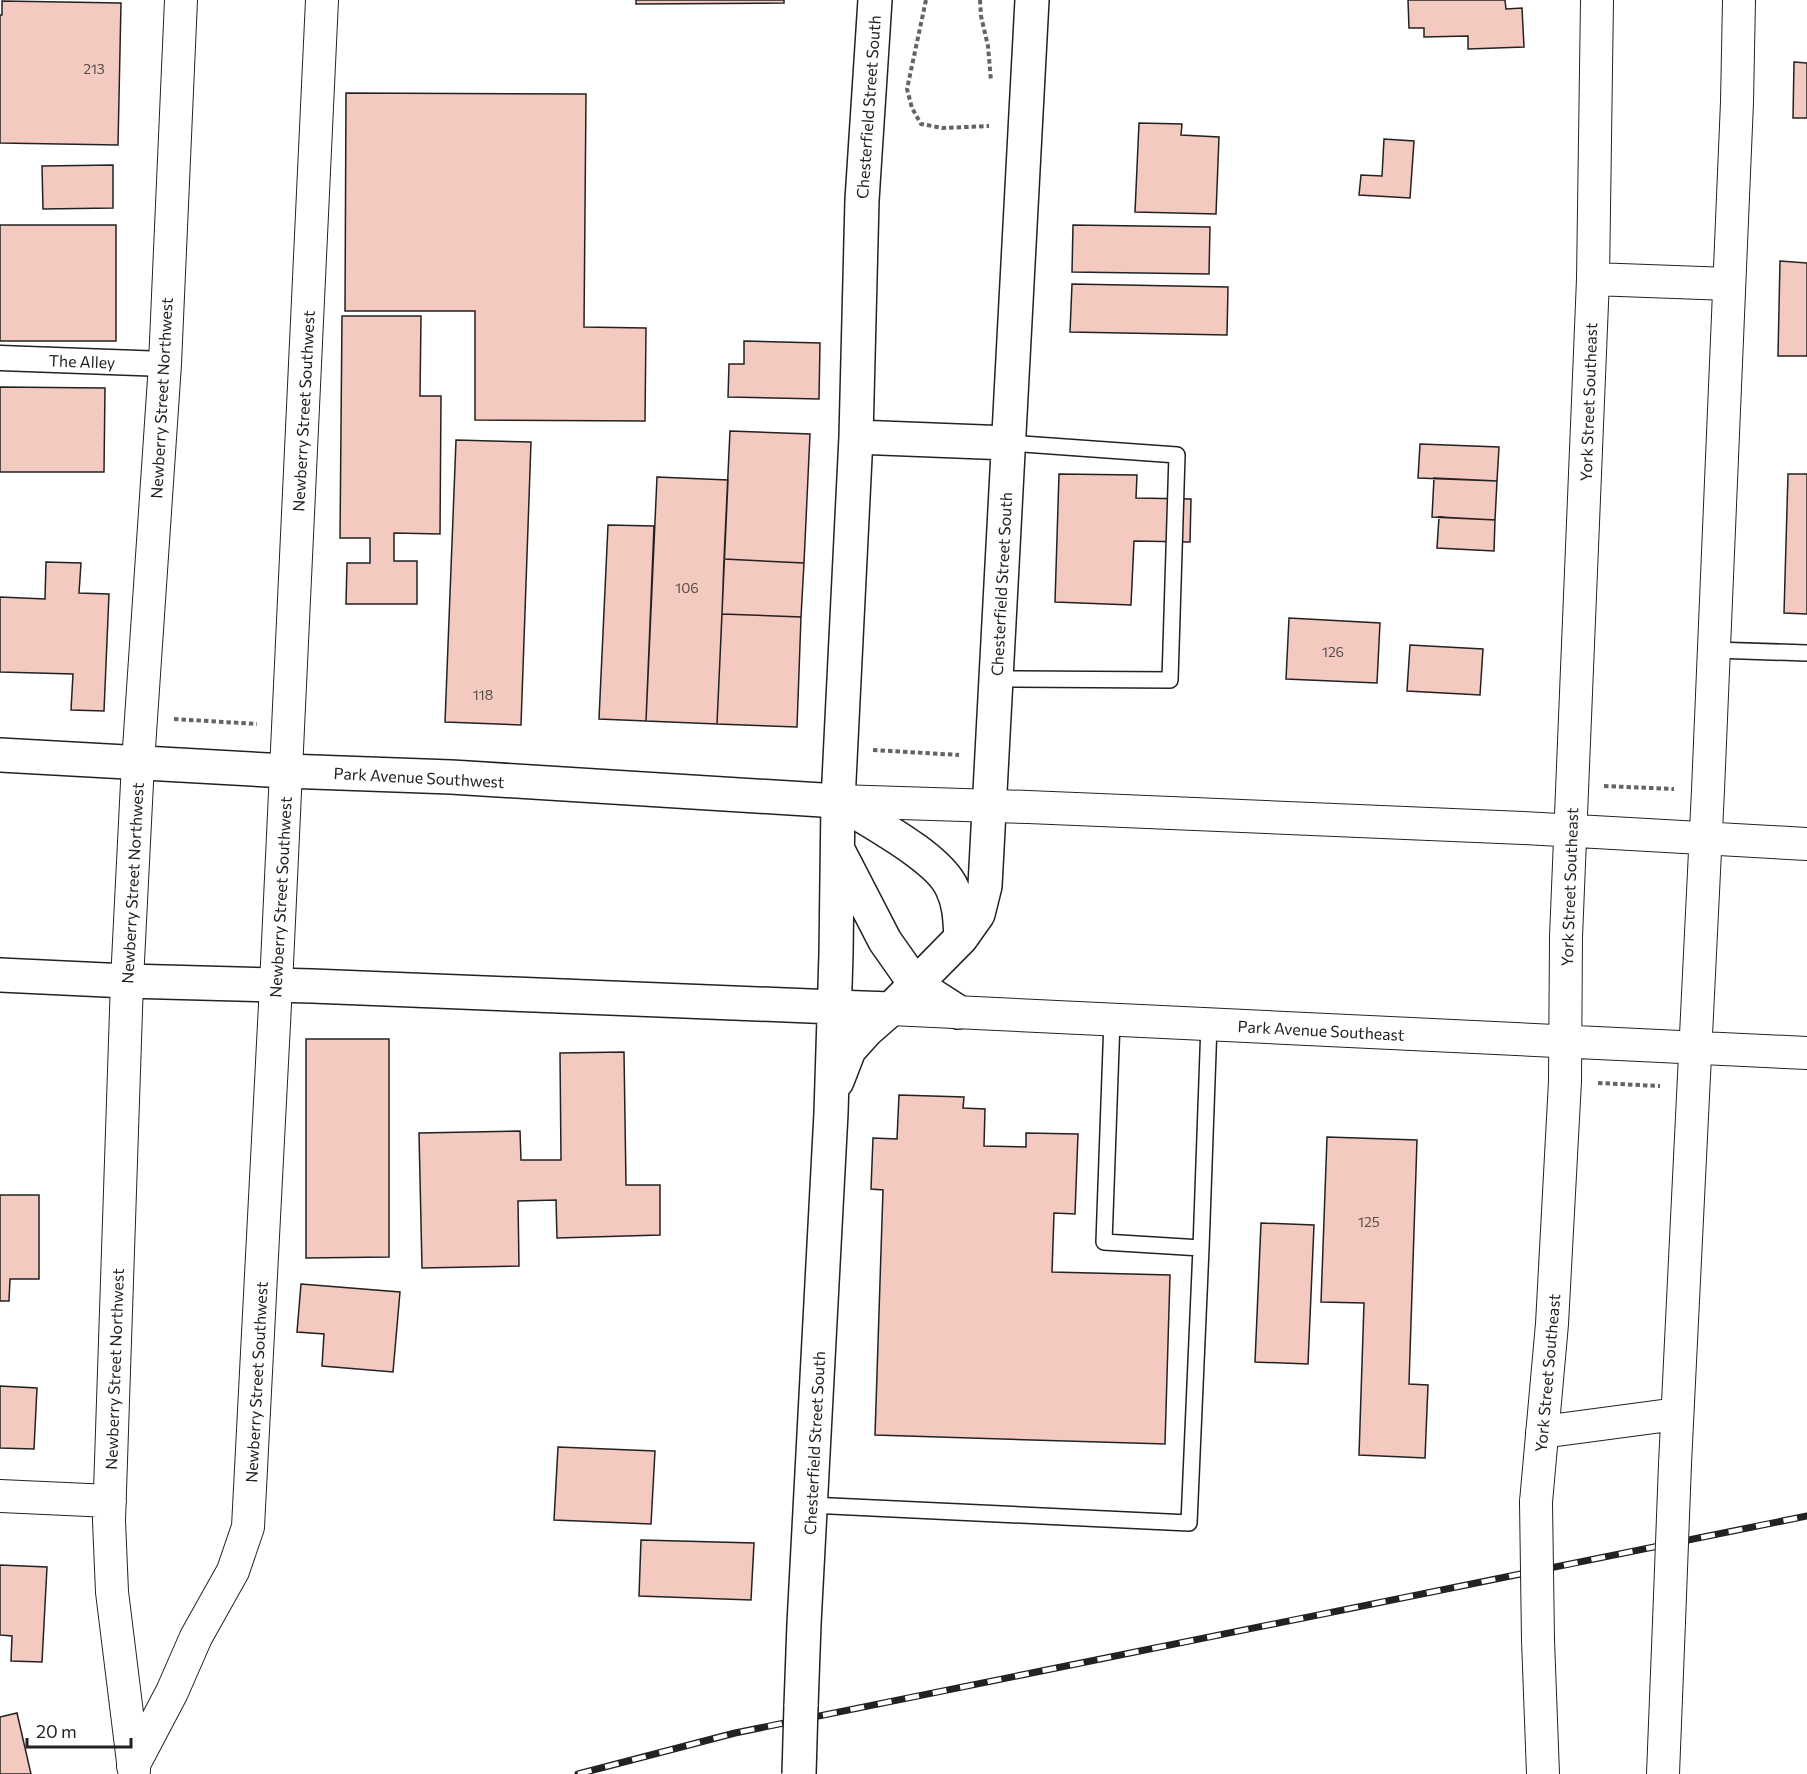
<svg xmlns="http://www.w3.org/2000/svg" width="1807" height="1774" viewBox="0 0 1807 1774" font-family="Commissioner,sans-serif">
<rect width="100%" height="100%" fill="#fff"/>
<path fill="#f3c9c0" stroke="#222" stroke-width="1.5" d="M636 0H784V3L636 4Z
M1408 0H1505L1506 9 1522 8 1524 47 1468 49V36L1424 37V28H1409Z
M2 1 121 3 118 145 0 143V15H2Z
M1794 62 1807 63V118H1793Z
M346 93 586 94 584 327 646 328 645 421 475 420V311H345Z
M1139 123 1182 124 1181 135 1219 137 1216 214 1135 212Z
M1384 139 1414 141 1410 198 1359 195 1361 175 1382 176Z
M113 165V208L43 209 42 166Z
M0 225H116V341H0Z
M1073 225 1210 227 1209 274 1072 272Z
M1780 261 1807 263V356H1778Z
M1072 284 1228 287 1227 335 1070 332Z
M342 316H421L420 396H441L440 534 394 533V561H417V604H346L347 563H370V538H340Z
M744 341 820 343 819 399 728 397 729 364H744Z
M0 387 105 388 104 472H0Z
M730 431 810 434 804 563 724 559Z
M456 440 531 442 521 725 445 722Z
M1420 444 1499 447 1497 481 1418 478Z
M1059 474 1137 475 1136 498 1191 499 1190 542 1134 541 1131 605 1055 602Z
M1788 474H1807V614L1784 613Z
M657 477 728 480 717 724 646 721Z
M1434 478 1497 481 1495 520 1432 517Z
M1439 517 1495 520 1494 551 1437 548Z
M608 525 654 526 646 721 599 719Z
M724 559 804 563 801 617 722 614Z
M46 562 81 563 79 593 109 594 104 711 71 710 73 674 0 672V597L45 599Z
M722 614 801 617 797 727 717 724Z
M1289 618 1380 623 1377 683 1286 679Z
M1410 645 1483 649 1480 695 1407 691Z
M306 1039H389V1257L306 1258Z
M624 1052 626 1185H660V1235L557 1238 556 1200 518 1201 519 1266 422 1268 419 1133 520 1131 521 1160H561L560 1053Z
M899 1095 964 1097 963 1108 985 1109 984 1146 1026 1147V1133L1078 1134 1075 1214 1054 1213 1052 1272 1170 1275 1165 1444 875 1435 883 1190 871 1189 873 1138 897 1139Z
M1327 1137 1417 1140 1409 1384 1428 1385 1425 1458 1359 1455 1364 1303 1321 1302Z
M0 1195H39V1279H10L9 1301H0Z
M1261 1223 1314 1225 1308 1364 1255 1362Z
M301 1284 400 1292 393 1372 322 1366 324 1334 297 1332Z
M0 1386 37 1388 34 1449 0 1448Z
M558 1447 655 1451 651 1524 554 1520Z
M641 1540 754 1543 751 1600 639 1596Z
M0 1565 47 1567 42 1662 11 1661 12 1636 0 1635Z
M17 1713 31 1774H0V1717Z"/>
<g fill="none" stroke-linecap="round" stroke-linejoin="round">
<defs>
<path id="service" d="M1714 650 1807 653
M997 679 1170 680 1177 455 1008 443
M1201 1248 1209 1024
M810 1505 1189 1523 1201 1248 1104 1242 1112 1020"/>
<path id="pedestrian" d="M0 358 165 364"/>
<path id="minor" d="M1593 279 1729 284
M838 801 1028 807 1523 828 1807 844
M891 1009 1807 1053
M1542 1432 1677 1414
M1675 1464 1708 790 1737 102 1739 0
M0 1496 110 1501
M1536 1502 1552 1324 1565 1081 1566 937 1593 279 1597 0
M1538 1640 1543 1774
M133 1766 172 1692 196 1637 233 1571 248 1527 276 985 322 0
M134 1770 112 1592 109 1521 127 981 138 763 165 364 181 0
M1663 1774 1669 1622"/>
<path id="tertiary" d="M0 755 286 771 451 777 838 801
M834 1007 891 1009"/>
<path id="secondary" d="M856 437 1008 443
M838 801C867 820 939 857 952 888 960 904 960 921 961 938
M839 852 885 941 916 985 958 1012
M0 975 127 981 312 986 834 1007
M837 1081 849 1050 867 1030 891 1009 961 938 978 914 985 886 1032 0
M801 1706 804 1624 831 1113 836 954 838 801 856 437 862 200 875 0"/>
</defs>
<use href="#service" stroke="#222" stroke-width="18"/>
<use href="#pedestrian" stroke="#222" stroke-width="27"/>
<use href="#minor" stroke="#222" stroke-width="34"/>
<use href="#tertiary" stroke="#222" stroke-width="36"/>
<use href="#secondary" stroke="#222" stroke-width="36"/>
<path stroke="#646464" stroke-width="4" stroke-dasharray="4.5 3" stroke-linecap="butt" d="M926 0 907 89 912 108 921 124 943 128 989 126
M980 0 981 16 988 46 991 81
M174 719 257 724
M873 750 959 755
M1604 786 1674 789
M1598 1083 1660 1086"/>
<use href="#service" stroke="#fff" stroke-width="15"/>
<use href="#pedestrian" stroke="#fff" stroke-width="24"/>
<use href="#minor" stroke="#fff" stroke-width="32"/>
<use href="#tertiary" stroke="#fff" stroke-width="33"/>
<use href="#secondary" stroke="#fff" stroke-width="33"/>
<defs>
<path id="rail" d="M578 1774 735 1733 1807 1516"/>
</defs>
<use href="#rail" stroke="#222" stroke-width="7"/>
<use href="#rail" stroke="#fff" stroke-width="4.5" stroke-dasharray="14" stroke-linecap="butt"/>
<defs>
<path id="minor-bridge" d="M1536 1502 1538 1640
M1669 1622 1675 1464"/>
<path id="secondary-bridge" d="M799 1774 801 1706"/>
</defs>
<use href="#minor-bridge" stroke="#222" stroke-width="34" stroke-linecap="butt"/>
<use href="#secondary-bridge" stroke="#222" stroke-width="36" stroke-linecap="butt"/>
<use href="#minor-bridge" stroke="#fff" stroke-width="32"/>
<use href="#secondary-bridge" stroke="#fff" stroke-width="33"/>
</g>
<g text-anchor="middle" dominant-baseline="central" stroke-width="4.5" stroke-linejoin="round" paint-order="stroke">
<g font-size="14" fill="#564c4a">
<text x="94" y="68">213</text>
<text x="687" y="587">106</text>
<text x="1333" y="651">126</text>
<text x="483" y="694">118</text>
<text x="1369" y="1221">125</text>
</g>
<g font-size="16" fill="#222" stroke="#fff">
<text transform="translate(868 107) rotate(-86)">Chesterfield Street South</text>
<text transform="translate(82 361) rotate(2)">The Alley</text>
<text transform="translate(161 398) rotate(-87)">Newberry Street Northwest</text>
<text transform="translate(1588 402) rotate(-88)">York Street Southeast</text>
<text transform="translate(303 411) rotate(-87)">Newberry Street Southwest</text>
<text transform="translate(1001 584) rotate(-87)">Chesterfield Street South</text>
<text transform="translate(419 777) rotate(3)">Park Avenue Southwest</text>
<text transform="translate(132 883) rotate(-87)">Newberry Street Northwest</text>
<text transform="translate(1569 887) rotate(-88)">York Street Southeast</text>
<text transform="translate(280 897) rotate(-87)">Newberry Street Southwest</text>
<text transform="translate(1321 1030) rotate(3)">Park Avenue Southeast</text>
<text transform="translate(114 1369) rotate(-88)">Newberry Street Northwest</text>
<text transform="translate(1547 1373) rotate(-85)">York Street Southeast</text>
<text transform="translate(256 1382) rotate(-87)">Newberry Street Southwest</text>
<text transform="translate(814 1443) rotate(-87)">Chesterfield Street South</text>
</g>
</g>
<path d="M27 1738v9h104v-9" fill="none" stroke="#222222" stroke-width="3"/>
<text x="36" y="1738" font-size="18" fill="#222222" stroke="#ffffff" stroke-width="4.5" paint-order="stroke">20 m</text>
</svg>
